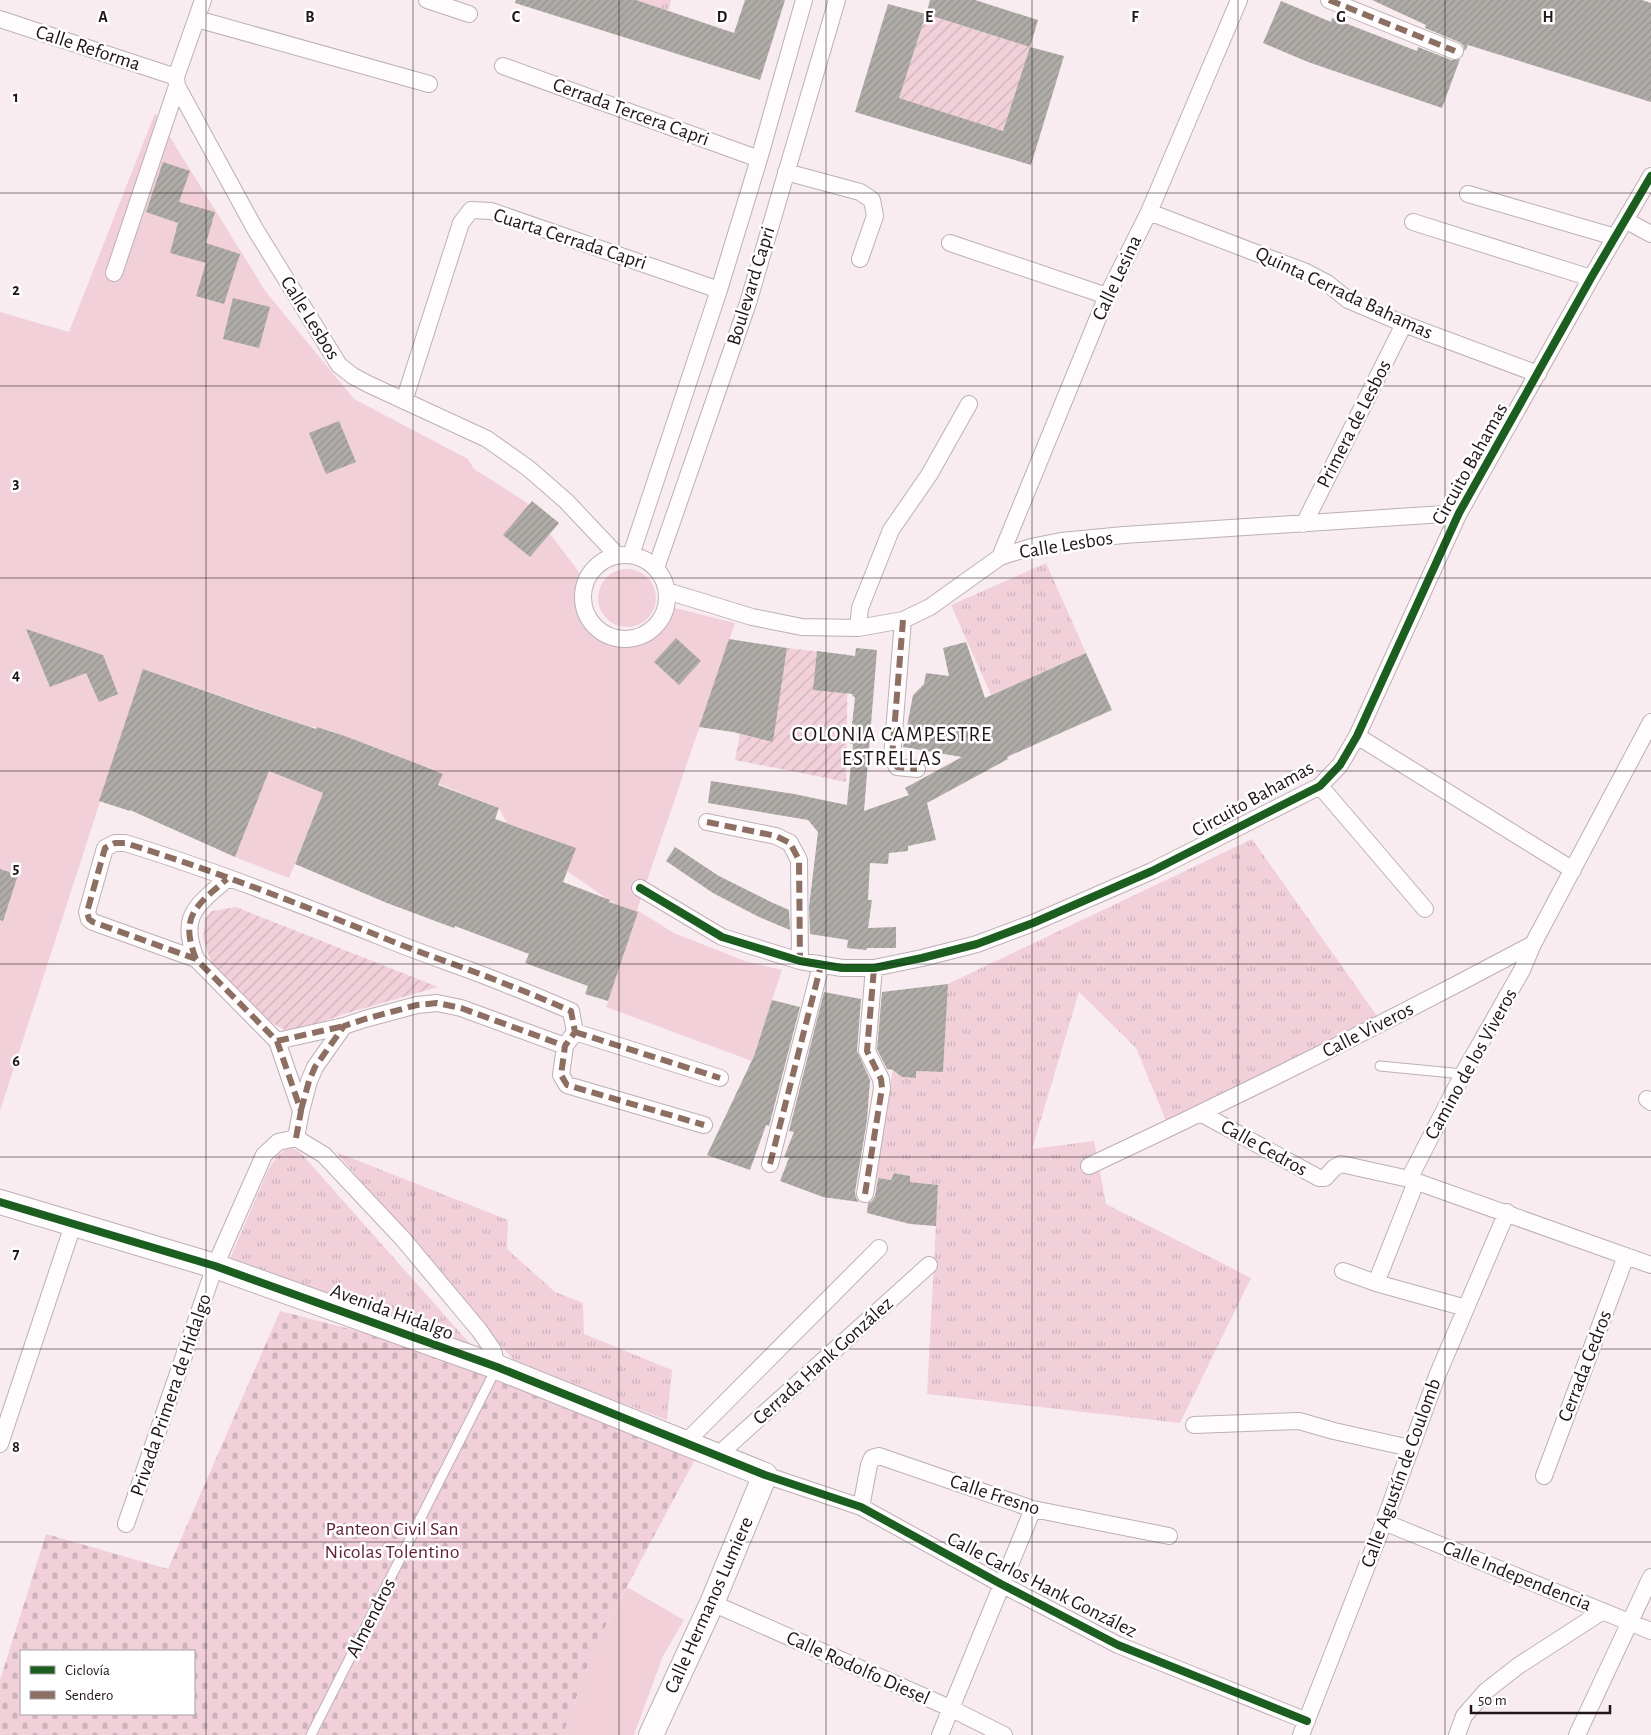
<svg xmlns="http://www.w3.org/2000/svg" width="1651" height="1735" viewBox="0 0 1651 1735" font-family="'Alegreya Sans',sans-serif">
<defs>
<pattern id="grass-tufts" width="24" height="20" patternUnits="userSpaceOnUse" patternTransform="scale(1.25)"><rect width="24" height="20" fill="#f1d0da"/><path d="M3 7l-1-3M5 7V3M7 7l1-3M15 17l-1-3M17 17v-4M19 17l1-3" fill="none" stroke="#ceb2ba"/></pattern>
<pattern id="cemetery-stones" width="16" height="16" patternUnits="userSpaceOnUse" patternTransform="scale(1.25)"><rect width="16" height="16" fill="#f1d0da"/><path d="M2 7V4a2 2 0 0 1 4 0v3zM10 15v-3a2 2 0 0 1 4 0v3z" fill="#ceb2ba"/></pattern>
<pattern id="garden-furrows" width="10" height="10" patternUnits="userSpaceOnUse" patternTransform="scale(1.25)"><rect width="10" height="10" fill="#f1d0da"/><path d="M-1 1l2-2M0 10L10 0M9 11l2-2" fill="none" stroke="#ceb2ba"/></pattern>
<pattern id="building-hatch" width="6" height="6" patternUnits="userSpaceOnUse" patternTransform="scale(1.25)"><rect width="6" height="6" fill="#afaba7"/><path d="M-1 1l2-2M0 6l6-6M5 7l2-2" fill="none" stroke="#96928f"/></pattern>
</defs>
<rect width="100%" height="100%" fill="#f9ecf0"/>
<path fill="url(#grass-tufts)" d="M636 0H671L668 11Z
M1046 563 1086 653 991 695 951 605Z
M1252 839 1377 1016 1167 1123 1136 1048 1079 992 1032 1149 1094 1141 1106 1204 1251 1278 1180 1423 927 1394 938 1185 910 1182V1176L894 1173 891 1180 871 1177 893 1070 902 1077 915 1078 916 1071 943 1072 948 984Z
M289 1147 299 1151 472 1346 226 1268 268 1170 278 1155Z
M336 1152 508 1220 507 1249 555 1292 583 1303 584 1334 672 1370 667 1420 516 1363Z"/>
<path fill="url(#cemetery-stones)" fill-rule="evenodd" d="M280 1311 497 1367 699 1452 594 1648 563 1735H0V1680L46 1534 168 1569ZM21 1651H194V1714H21Z"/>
<path fill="#f1d0da" d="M155 113 266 292 354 399 468 459 474 469 526 502 585 580C583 589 581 597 583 606 589 637 630 649 653 628 660 622 664 614 667 606L735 623 637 910 674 933 745 961 782 970 752 1061 606 1007 638 912 616 905 567 871 575 848 507 823 499 808 439 784 443 774C411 761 380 749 348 737 336 733 323 727 310 727L143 669 0 1111V312L69 332Z
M598 598a29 29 0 1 1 58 0a29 29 0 1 1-58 0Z
M269 771 323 793 289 878 235 857Z
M627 1587 684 1620 663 1656 634 1735H563L594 1648Z"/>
<path fill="url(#garden-furrows)" d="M926 14 1030 47 1003 131 899 98Z
M787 648 848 655 846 782 735 760 740 734 773 742Z
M236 907 438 987 344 1014 325 1021 315 1030 307 1034 285 1030 272 1023 246 1002 212 965 203 938 205 919 212 911Z"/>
<path fill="url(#building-hatch)" d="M516 0H636L734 33 745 0H785L760 80 515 3Z
M930 0H975L1038 20 1030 47 926 14Z
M1372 0H1642L1651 3V102L1468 45 1465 51 1463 45 1459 42 1425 28 1426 25Z
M1281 1 1331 22 1332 18 1417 51 1418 47 1451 60 1460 59 1442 108 1308 62 1263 43Z
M888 4 926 14 899 98 1003 131 1030 47 1064 56 1031 165 855 112Z
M163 162 190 171 179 202 215 212 206 243 240 254 224 304 196 296 206 263 170 253 178 223 146 212Z
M233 298 270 307 259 348 223 339Z
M339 421 356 462 326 474 309 433Z
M532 501 559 523 530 557 503 535Z
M26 629 103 655 118 694 99 702 86 673 50 687Z
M676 638 701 661 679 685 654 662Z
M729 639 787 648 773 742 733 732 699 727Z
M966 642 985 698 1086 653 1112 710 1007 757 1008 759 927 803 936 840 908 846V851L889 853 888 864 870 863 868 900H872L868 928 896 927V948H867L866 950 847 948 848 940 810 934 809 907 818 832 808 820 708 803 711 781 794 794 847 805 853 744H850L855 697 852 696 853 694 813 690 817 651 855 656 856 648 877 650 864 811 909 795 905 788 962 757 903 747 913 695 924 684 926 673 949 676 943 648Z
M143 669 256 709 316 729 317 727 345 736 413 762 443 774 438 785 499 808 495 819 576 848 563 882 610 900 609 902 638 912 608 1001 585 994 588 986 525 963 529 954 455 926 454 928 387 903 295 864 323 793 269 771 235 857 130 810V811L99 801Z
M675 847 719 876 771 902 789 910 790 930 759 917 713 893 666 861Z
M0 869 18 875 3 921 0 920Z
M948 984 943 1072 916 1071V1078L902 1077 893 1070 887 1069 877 1049 882 992Z
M824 992 861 999 857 1051 870 1080 867 1120 855 1192 856 1198 859 1202 823 1197 780 1181 789 1158 784 1157 794 1132 789 1131Z
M772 1000 800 1007 769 1126 766 1125 750 1170 707 1155 754 1056Z
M894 1173 910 1176V1182L938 1185 936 1226 910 1224 867 1213 868 1203 872 1201 875 1196 878 1178 891 1180Z"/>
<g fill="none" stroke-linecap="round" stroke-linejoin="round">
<defs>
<path id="lane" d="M1380 1066 1463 1074
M311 1735 497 1367"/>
<path id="street" d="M203 0 176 77 177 86 255 229 339 365 353 376 368 384 487 439 528 468 566 501 617 555
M427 0 469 14
M1329 0 1455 51
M0 19 176 77
M197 19 429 84
M503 66 759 159
M786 172 860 192 872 200 875 216 860 259
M1468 194 1615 237
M1149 212 1306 272 1327 283 1348 300 1404 324 1538 374
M1625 220 1651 234
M1413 222 1591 278
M950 243 1107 296
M114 273 177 86
M404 401 461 223 471 210 491 211 719 290
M1304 524 1404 324
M583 597a42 42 0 1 1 84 0a42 42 0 1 1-84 0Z
M631 555 719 290 759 159 804 0
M1000 557 1107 296 1149 212 1239 0
M656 568 748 303 837 0
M667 591 752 617 802 627 858 628 903 620 930 607 1000 557 1031 547 1061 541 1124 535 1459 513
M903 620 892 757 897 767 917 769
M858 628 860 608 891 530 929 475 969 404
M1357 736 1573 870
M1320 786 1425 909
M707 822 776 836 790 843 799 860 800 961
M640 888 722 937 800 961 842 968H874L922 958 977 944 1033 923 1152 871 1320 786 1340 765 1357 736 1459 513 1591 278 1651 176
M196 959C179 916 196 906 227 879
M575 1032 720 1078
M277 1041 344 1026
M1647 1099 1651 1102
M301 1111 309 1081 315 1067 344 1026 365 1019 417 1005 437 1003 461 1008 565 1046
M1202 1114 1319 1178H1325L1334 1168 1341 1164 1409 1179 1651 1265
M296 1138 301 1111 277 1041 196 959 93 922 89 919 87 912 105 848 115 843H125C213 870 299 904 384 938 425 955 467 968 508 985 529 993 550 1002 571 1011L575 1032 565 1046 561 1075 567 1085 704 1125
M770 1164 821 965
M1089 1166C1239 1096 1387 1022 1533 944
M1409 1179 1463 1074 1522 970 1533 944 1651 722
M865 1194 882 1088 881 1079 867 1051 874 968
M1343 1271 1376 1283 1466 1308
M1376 1283 1416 1182
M1194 1425 1299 1421 1334 1431 1410 1448
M685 1443 879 1248
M0 1444 73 1225
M717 1456 929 1265
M765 1475 861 1507 1001 1584 1118 1645 1307 1721
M1544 1476 1626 1256
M861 1507 869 1465 872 1458 879 1456 1033 1509 1169 1536
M1384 1522 1651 1631
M126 1524 215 1266 264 1155 278 1142 296 1138 324 1155 403 1239 479 1330 493 1350 497 1367
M712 1603 950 1708 1004 1735
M940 1735 1033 1509
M1301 1735 1384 1522 1437 1376 1507 1212
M1457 1735 1464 1716 1486 1691 1518 1666 1603 1611
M1577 1735 1651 1577"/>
<path id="secondary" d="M0 1202 215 1266 497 1367 765 1475 712 1603 651 1735"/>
</defs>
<use href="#lane" stroke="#bdb0b4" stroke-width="11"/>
<use href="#street" stroke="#bdb0b4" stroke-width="18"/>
<use href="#secondary" stroke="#bdb0b4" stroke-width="26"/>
<use href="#lane" stroke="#fefcfd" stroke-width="9"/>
<use href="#street" stroke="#fefcfd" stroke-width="16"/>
<use href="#secondary" stroke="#fefcfd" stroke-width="24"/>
<path stroke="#8d6e63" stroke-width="6" stroke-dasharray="12 6" stroke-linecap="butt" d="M1329 0 1455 51
M903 620 892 757 897 767 917 769
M707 822 776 836 790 843 799 860 800 961
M196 959C179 916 196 906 227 879
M575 1032 720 1078
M277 1041 344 1026
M301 1110 309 1081 315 1067 344 1026 365 1019 417 1005 437 1003 461 1008 565 1046
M296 1138 301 1111 277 1041 196 959 93 922 89 919 87 912 105 848 115 843H125C213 870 299 904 384 938 425 955 467 968 508 985 529 993 550 1002 571 1011L575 1032 565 1046 561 1075 567 1085 704 1125
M770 1164 821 965
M865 1194 882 1088 881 1079 867 1051 874 968"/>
<defs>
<path id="cycleway" d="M640 888 722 937 800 961 842 968H874L922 958 977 944 1033 923 1152 871 1320 786 1340 765 1357 736 1459 513 1591 278 1651 176
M0 1202 215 1266 497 1367 765 1475 861 1507 1001 1584 1118 1645 1307 1721"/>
</defs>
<use href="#cycleway" stroke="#fff" stroke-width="11"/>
<use href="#cycleway" stroke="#1b5e20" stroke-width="8"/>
</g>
<path fill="none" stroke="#221519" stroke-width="1" stroke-opacity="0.55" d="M206 0V1735M413 0V1735M619 0V1735M826 0V1735M1032 0V1735M1238 0V1735M1445 0V1735M0 193H1651M0 386H1651M0 578H1651M0 771H1651M0 964H1651M0 1157H1651M0 1349H1651M0 1542H1651"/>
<g text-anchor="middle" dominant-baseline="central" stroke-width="5" stroke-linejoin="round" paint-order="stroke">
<g font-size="20" fill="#221519" stroke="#fff">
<text transform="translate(88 48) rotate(18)">Calle Reforma</text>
<text transform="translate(631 112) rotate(20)">Cerrada Tercera Capri</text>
<text transform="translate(570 239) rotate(18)">Cuarta Cerrada Capri</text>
<text transform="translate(1117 278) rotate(-65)">Calle Lesina</text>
<text transform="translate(751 286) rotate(-73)">Boulevard Capri</text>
<text transform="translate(1344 293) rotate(25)">Quinta Cerrada Bahamas</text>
<text transform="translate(310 318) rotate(58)">Calle Lesbos</text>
<text transform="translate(1354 424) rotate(-63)">Primera de Lesbos</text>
<text transform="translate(1470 464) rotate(-61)">Circuito Bahamas</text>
<text transform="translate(1066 545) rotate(-9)">Calle Lesbos</text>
<text transform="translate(1253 799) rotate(-29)">Circuito Bahamas</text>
<text transform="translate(1368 1030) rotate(-27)">Calle Viveros</text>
<text transform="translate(1471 1064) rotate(-61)">Camino de los Viveros</text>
<text transform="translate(1264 1148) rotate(29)">Calle Cedros</text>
<text transform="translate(392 1312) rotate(20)">Avenida Hidalgo</text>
<text transform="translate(823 1361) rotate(-42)">Cerrada Hank González</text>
<text transform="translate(1585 1366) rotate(-69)">Cerrada Cedros</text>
<text transform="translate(171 1395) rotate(-71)">Privada Primera de Hidalgo</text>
<text transform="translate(1401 1473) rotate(-70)">Calle Agustín de Coulomb</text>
<text transform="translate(995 1495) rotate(18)">Calle Fresno</text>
<text transform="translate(1517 1576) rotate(22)">Calle Independencia</text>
<text transform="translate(1042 1585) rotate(27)">Calle Carlos Hank González</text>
<text transform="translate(709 1605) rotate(-66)">Calle Hermanos Lumiere</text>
<text transform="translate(371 1618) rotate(-63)">Almendros</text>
<text transform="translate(858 1668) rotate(24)">Calle Rodolfo Diesel</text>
</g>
<g font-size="20" fill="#621f39" stroke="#fff">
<text x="392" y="1529">Panteon Civil San<tspan x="392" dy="23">Nicolas Tolentino</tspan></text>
</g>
<g font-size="21" letter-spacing="1" fill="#221519" stroke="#fff">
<text x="892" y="734">COLONIA CAMPESTRE<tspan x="892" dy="24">ESTRELLAS</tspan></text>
</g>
</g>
<g font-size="16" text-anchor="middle" font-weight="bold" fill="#221519" stroke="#fff" stroke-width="5" stroke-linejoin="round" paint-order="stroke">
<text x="103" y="22">A</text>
<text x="310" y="22">B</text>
<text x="516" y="22">C</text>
<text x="722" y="22">D</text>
<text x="929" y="22">E</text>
<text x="1135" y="22">F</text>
<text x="1341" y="22">G</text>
<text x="1548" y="22">H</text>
<text x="16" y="102">1</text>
<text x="16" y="295">2</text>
<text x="16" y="488">3</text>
<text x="16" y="680">4</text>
<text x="16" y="873">5</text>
<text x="16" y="1066">6</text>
<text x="16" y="1259">7</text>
<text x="16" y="1452">8</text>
</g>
<rect x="20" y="1650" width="175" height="65" fill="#ffffff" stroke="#a7a1a3"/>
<rect x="30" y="1666" width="25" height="8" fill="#1b5e20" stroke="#a7a1a3"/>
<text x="65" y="1675" font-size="15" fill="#221519">Ciclovía</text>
<rect x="30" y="1691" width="25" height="8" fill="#8d6e63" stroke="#a7a1a3"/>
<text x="65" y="1700" font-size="15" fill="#221519">Sendero</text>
<path d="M1471 1705v8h139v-8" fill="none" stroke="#221519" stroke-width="2.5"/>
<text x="1478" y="1705" font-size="15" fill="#221519" stroke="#ffffff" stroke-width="4" paint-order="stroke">50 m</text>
</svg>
